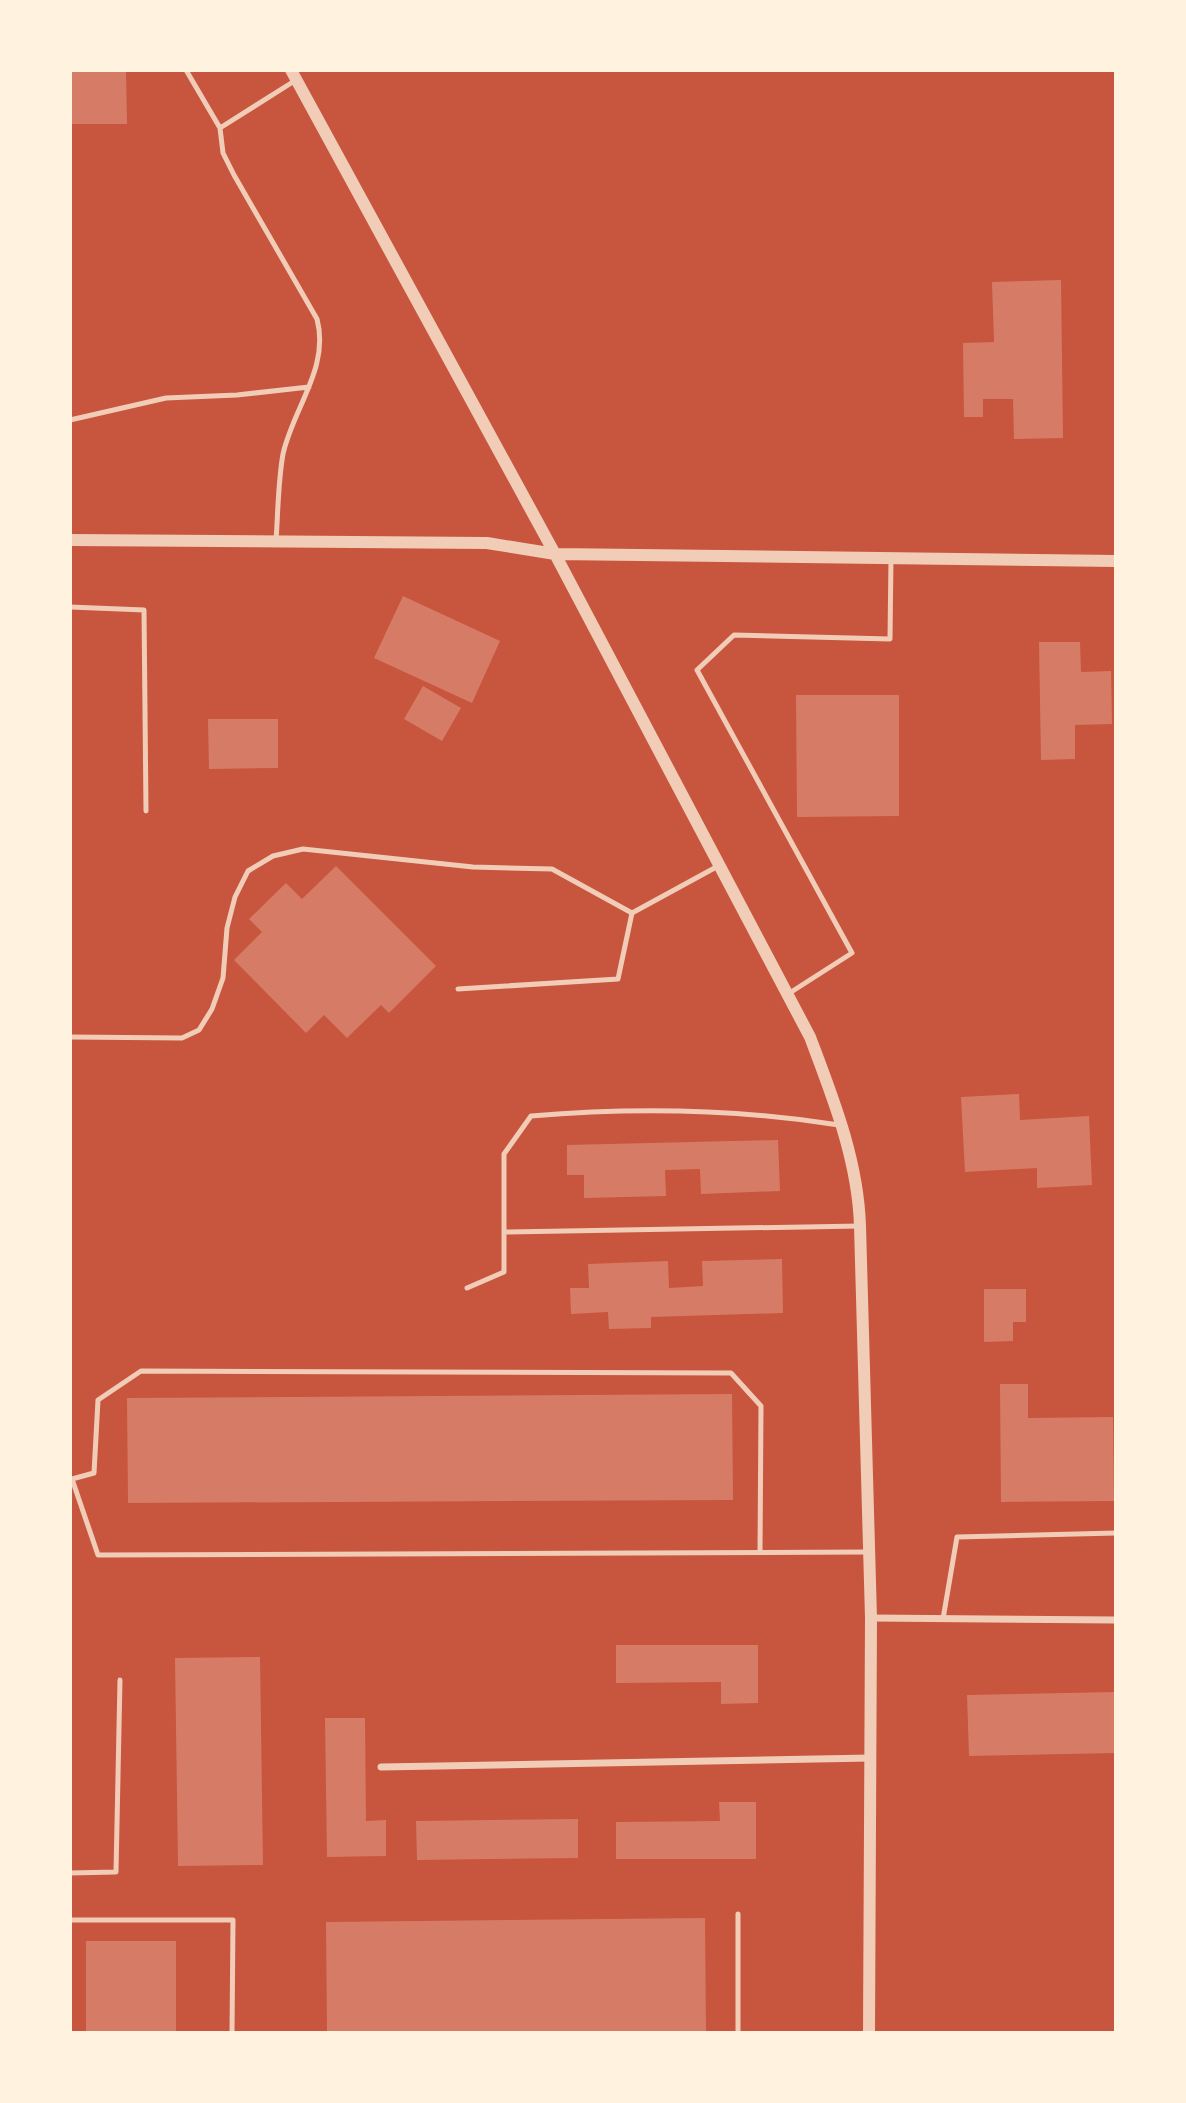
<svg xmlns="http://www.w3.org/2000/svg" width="1186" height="2103" viewBox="0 0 1186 2103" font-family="Raleway,sans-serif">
<rect width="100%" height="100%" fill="#c8553d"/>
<path fill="#d67c66" d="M70 70H126L127 124H70Z
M1061 280 1063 438 1014 439 1013 399H983V417H964L963 343 994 342 992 282Z
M403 596 500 641 472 703 374 658Z
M1039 642H1080L1081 672 1111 671 1112 724 1075 725V759L1041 760Z
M423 686 461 708 442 741 404 719Z
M796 695H899V816L797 817Z
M208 719H278V768L209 769Z
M336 866 436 966 389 1013 381 1005 347 1038 324 1015 306 1033 234 960 262 932 249 919 286 883 302 899Z
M1019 1094 1020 1120 1089 1116 1092 1185 1037 1188V1168L965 1172 961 1097Z
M778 1140 780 1191 701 1194 700 1169 665 1170 666 1196 584 1198V1175H567V1145Z
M782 1259 783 1313 651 1317V1328L609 1329 608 1312 571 1314 570 1288H589L588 1264 668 1261 669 1288 703 1286 702 1261Z
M984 1289H1026V1322H1013V1341L984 1342Z
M1000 1384H1028V1418L1113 1417 1114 1501 1001 1502Z
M732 1394 733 1500 128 1503 127 1398Z
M616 1645H758V1703L721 1704V1682L616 1683Z
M260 1657 263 1865 178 1866 175 1658Z
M1116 1692V1753L969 1756 967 1695Z
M325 1718H365L366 1821 386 1820V1856L327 1857Z
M719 1802H756V1859H616V1822L720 1821Z
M578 1819V1858L417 1860 416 1821Z
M705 1918 706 2033H327L326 1922Z
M86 1941H176V2033H86Z"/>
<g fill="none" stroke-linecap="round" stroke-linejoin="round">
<path stroke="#f1ccb7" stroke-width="5" d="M186 70 220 128 296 80
M220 128 223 153 234 175 317 319C330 368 293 408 283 454 278 482 278 513 276 541
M70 420 166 398 237 395 309 387
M70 607 144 610 146 811
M458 989 618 979 632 913 720 865
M788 994 852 953 697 670 734 635 890 639 891 558
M70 1037 182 1038 199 1030 212 1009 223 978 227 928 235 897 248 871 273 856 303 849 473 867 552 869 632 913
M504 1232V1154L531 1116C634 1107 737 1109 839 1125
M467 1288 504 1272V1232L860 1226
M70 1479H72L98 1555 869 1552
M72 1479 94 1473 98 1400 141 1371 731 1373 761 1406 760 1552
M943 1619 957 1537 1116 1533
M70 1873 116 1872 120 1680
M70 1920H233L232 2033
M738 2033V1914"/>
<path stroke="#f1ccb7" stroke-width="7" d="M871 1618 1116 1620
M381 1767 871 1758"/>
<path stroke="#f1ccb7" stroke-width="12" d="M291 70 555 554 810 1037C833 1098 858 1160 860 1226L871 1618 869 2033
M70 540 487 543 555 554 1116 561"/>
</g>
<rect width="1186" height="2103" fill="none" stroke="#fff3e0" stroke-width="144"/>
</svg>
